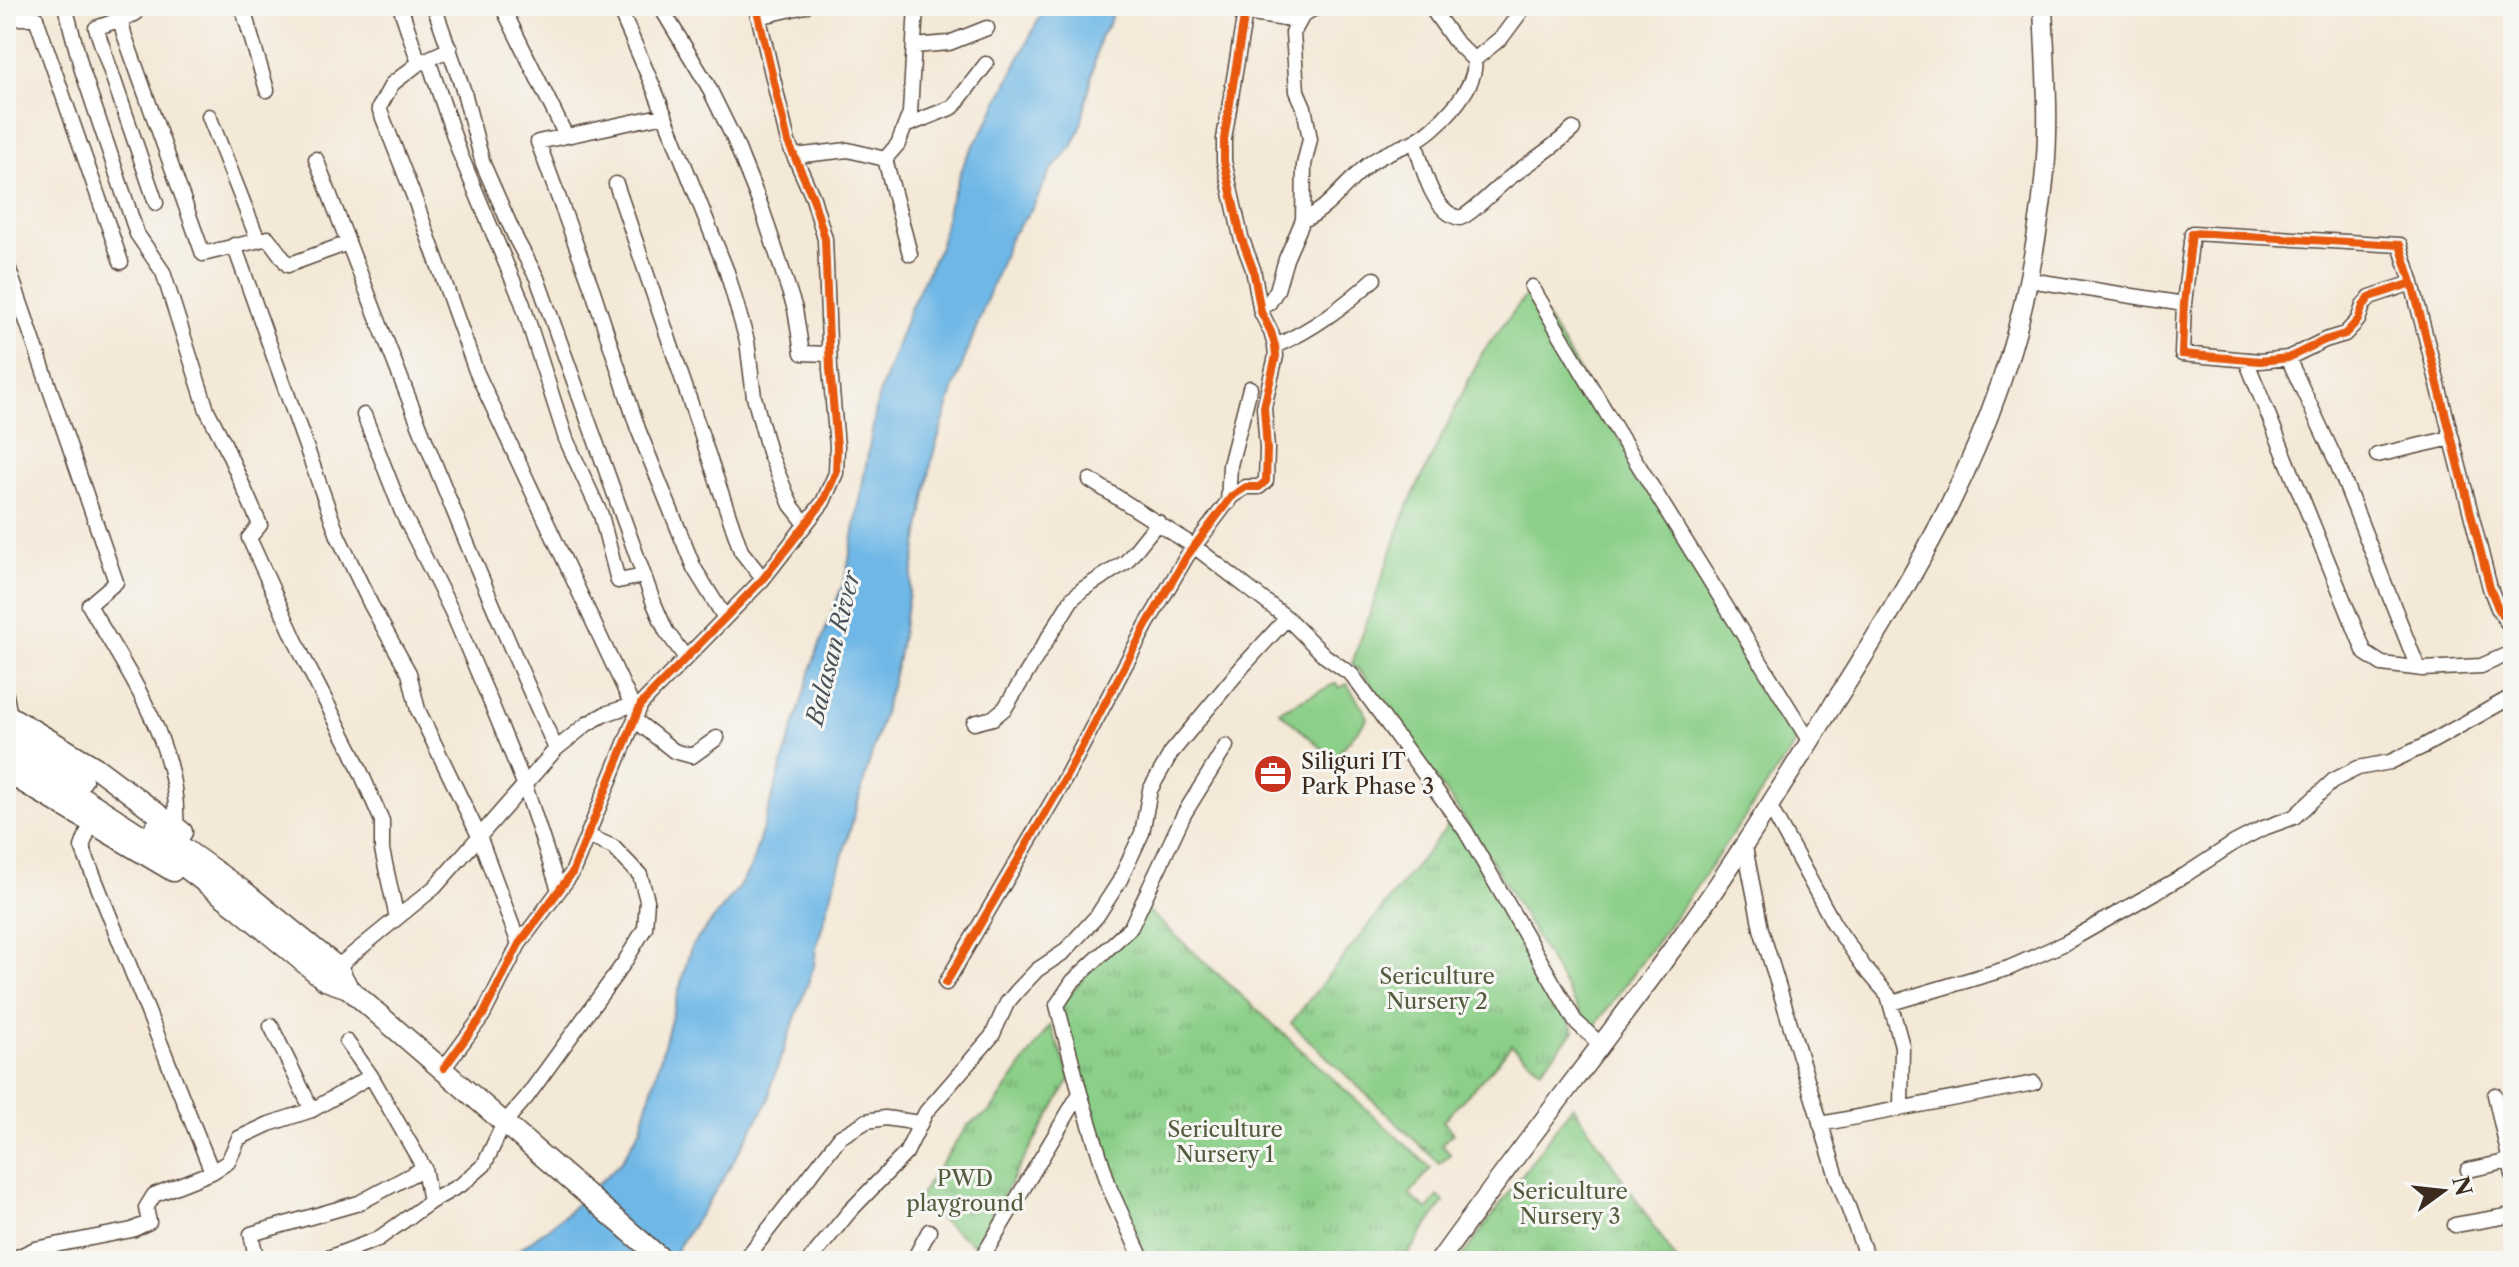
<svg xmlns="http://www.w3.org/2000/svg" width="2519" height="1267" viewBox="0 0 2519 1267" font-family="'Libre Caslon Text',serif">
<defs>
<pattern id="park-tufts" width="24" height="20" patternUnits="userSpaceOnUse" patternTransform="scale(2)"><rect width="24" height="20" fill="#8bcf88"/><path d="M3 7l-1-3M5 7V3M7 7l1-3M15 17l-1-3M17 17v-4M19 17l1-3" fill="none" stroke="#73a86f"/></pattern>
</defs>
<rect width="100%" height="100%" fill="#f6f6f2"/>
<filter id="ink" filterUnits="userSpaceOnUse"><feTurbulence type="fractalNoise" baseFrequency=".0125" numOctaves="2"/><feDisplacementMap in="SourceGraphic" scale="16" xChannelSelector="R" yChannelSelector="G"/><feConvolveMatrix kernelMatrix="1 2 1 2 8 2 1 2 1" color-interpolation-filters="sRGB"/></filter>
<filter id="wash" filterUnits="userSpaceOnUse"><feTurbulence type="fractalNoise" baseFrequency=".006" numOctaves="4" result="noise"/><feDisplacementMap in="SourceGraphic" scale="32" xChannelSelector="R" yChannelSelector="G"/><feGaussianBlur stdDeviation="1.8" result="paint"/><feColorMatrix in="noise" values="0 0 0 0 0 0 0 0 0 0 0 0 0 0 0 0 0 1.4 0 .05"/><feComposite in="paint" operator="in"/></filter>
<g filter="url(#wash)">
<rect width="100%" height="100%" fill="#f4e8d6"/>
<path fill="#8bcf88" stroke="#637c53" stroke-width="2" d="M1530 290 1800 737 1690 896 1591 1031 1480 841 1363 674 1352 664 1406 510 1482 353Z
M1336 683 1339 688 1347 684 1364 710 1367 719 1334 759 1279 711Z"/>
<path fill="url(#park-tufts)" stroke="#637c53" stroke-width="2" d="M1451 822 1467 843 1574 1031 1541 1069 1511 1045 1496 1064 1443 1121 1453 1133 1442 1145 1450 1154 1440 1164 1291 1023Z
M1144 907 1431 1168 1409 1195 1428 1210 1438 1196 1444 1202 1403 1261H1148L1114 1191 1060 1006Z
M1050 1025 1071 1078 974 1245 916 1201 968 1125 990 1112Z
M1573 1105 1677 1261H1459Z"/>
<path fill="#6eb7e6" stroke="#547082" stroke-width="2" d="M1045 6H1114L1109 24 1100 37 1080 130 1072 147 1050 171 1033 207 1010 238 954 387 932 458 898 658 891 687 816 948 814 966 771 1085 769 1100 720 1184 669 1261H505L566 1214 621 1162 641 1128 691 947 737 890 751 867 815 657 846 576 878 398 910 309 940 246 949 204 966 158 988 122Z"/>
</g>
<g filter="url(#ink)">
<g fill="none" stroke-linecap="round" stroke-linejoin="round">
<defs>
<path id="minor" d="M12 6 16 18H36L121 262
M65 6 82 70 137 234 163 272 207 410 224 443 260 525 249 538 303 657 352 752 382 821V850L397 918
M117 6 124 34 203 254 268 238 288 265 348 243
M242 6 267 90
M400 6 419 63
M434 6 464 92 483 164 517 241 537 278 653 601 666 631 686 658
M502 6 566 136
M618 6 655 91 727 272 747 341 754 397 769 452 791 505 806 524
M660 6 707 84 734 139 762 209 795 309 802 353 829 354
M1430 6 1454 40 1474 60
M1245 13 1299 21
M135 14 96 28 156 203
M758 17 805 6
M914 46 949 43 987 28
M450 49 419 63 392 84 379 108 414 197 476 371 632 705 639 709
M428 59 460 154 522 302 566 439 601 515 618 581 644 576
M665 115 538 142 593 291 638 429 694 568 725 618
M209 116 258 240
M905 126 953 107 986 64
M1415 141C1422 165 1432 213 1460 218 1472 214 1496 188 1508 179 1530 162 1553 148 1573 129
M794 156 848 150 885 159
M316 159C392 357 468 556 556 749
M616 184 741 551 763 579
M1303 220C1328 210 1347 181 1369 164 1383 153 1398 149 1413 142 1436 131 1479 87 1474 60L1502 37 1525 6
M234 245 338 536 371 605 409 673 418 710 479 836 519 944
M910 254 885 159 898 144 910 113 916 6
M6 261 116 582 89 605C128 673 181 746 176 828
M2029 280 2184 304
M2412 283 2370 297 2363 306 2358 320 2345 334 2325 340 2288 358 2260 361 2182 354 2184 304 2192 233 2400 245 2412 283 2490 588 2498 608 2513 631
M1532 287 1616 429 1810 742
M1260 308 1269 303 1277 290 1286 259 1303 220 1304 165 1310 139 1304 107 1297 91 1293 33 1303 15 1313 9 1330 6
M1275 346C1313 330 1344 306 1374 279
M2288 358 2337 463 2418 668
M2246 360 2365 653 2382 664 2423 669 2481 666 2513 652
M364 415 402 512 452 612 491 703 525 786 559 890
M2377 455 2452 438
M1090 480 1195 547 1287 618 1325 656 1352 675 1465 830 1575 1021 1600 1044
M1228 503 1230 465 1250 388
M6 695 10 716
M635 720 674 751 692 756 717 738
M974 723 993 718 1005 708 1072 599 1083 589 1126 562 1158 522
M1770 807 1834 924 1864 967 1888 995 1902 1046 1901 1108
M91 823 82 847 212 1172
M1745 847 1761 929 1837 1177 1868 1261
M337 967 435 887 556 749 587 724 605 714 632 705
M946 983 1060 788 1147 624 1187 556 1232 496 1246 487H1259L1266 481 1267 449 1264 407 1276 356 1275 346 1271 332 1261 312 1253 269 1241 237 1224 161V139L1246 6
M1891 1003 2009 968 2065 943 2185 875 2234 843 2261 829 2294 817 2334 780 2358 768 2390 762 2422 747 2513 696
M271 1026 312 1110
M347 1042 371 1076 424 1168 430 1202
M444 1068 483 1015 519 944 572 873 641 704 763 579 823 502 836 473 837 446 830 369 825 239 813 198 788 142 756 6
M2495 1095 2513 1175
M1820 1124 2034 1083
M2468 1170 2510 1161
M2455 1225 2513 1215
M9 1261 35 1249 132 1230 149 1222 146 1208 154 1195 212 1172 228 1162 239 1138 269 1124 312 1110 371 1076
M257 1261 251 1234 359 1203 424 1168
M320 1261 378 1239 430 1202 462 1184 484 1165 504 1123 526 1098 624 963 645 928 647 900 640 875 613 847 588 836
M744 1261 840 1137 867 1121 885 1118 920 1123
M809 1261 850 1211 906 1153 926 1112 992 1036 1007 1003 1018 990 1037 970 1064 952 1097 916 1119 882 1142 833 1150 790 1171 753 1243 666 1287 618
M913 1261 929 1231
M980 1261 1080 1093
M1143 1261 1110 1189 1080 1093 1057 1005 1073 981 1131 927 1184 814 1226 746"/>
<path id="major" d="M1439 1261C1514 1156 1595 1055 1671 951 1728 874 1778 792 1829 711 1916 574 1998 440 2029 277 2036 242 2042 206 2045 171 2050 117 2045 60 2043 6"/>
<path id="highway" d="M6 714 95 767 182 832
M6 735 82 780
M6 753 57 781 156 845 237 907 325 980 348 988 664 1261
M6 772 173 871
M155 828 246 893 337 967 348 988"/>
</defs>
<use href="#minor" stroke="#57463a" stroke-width="17"/>
<use href="#major" stroke="#57463a" stroke-width="21"/>
<use href="#highway" stroke="#57463a" stroke-width="23"/>
<use href="#minor" stroke="#fff" stroke-width="14"/>
<use href="#major" stroke="#fff" stroke-width="18"/>
<use href="#highway" stroke="#fff" stroke-width="20"/>
<defs>
<path id="cycleway" d="M2412 283 2370 297 2363 306 2358 320 2345 334 2325 340 2288 358 2260 361 2182 354 2184 304 2192 233 2400 245 2412 283 2490 588 2498 608 2513 631
M946 983 1060 788 1147 624 1187 556 1232 496 1246 487H1259L1266 481 1267 449 1264 407 1276 356 1275 346 1271 332 1261 312 1253 269 1241 237 1224 161V139L1246 6
M444 1068 483 1015 519 944 572 873 641 704 763 579 823 502 836 473 837 446 830 369 825 239 813 198 788 142 756 6"/>
</defs>
<use href="#cycleway" stroke="#f6f6f2" stroke-width="13"/>
<use href="#cycleway" stroke="#e8590c" stroke-width="8"/>
</g>
</g>
<defs>
<symbol id="office-disc" viewBox="-11 -11 22 22"><circle r="9.5" fill="#c8321e" stroke="#f6f6f2"/><path d="M-6-3h4V-5.5h4V-3h4V5H-6ZM-1-4.5V-3h2v-1.5ZM-6 0V1H6V0Z" fill="#fff"/></symbol>
</defs>
<g fill-rule="evenodd">
<use href="#office-disc" x="1251" y="752" width="44" height="44"/>
</g>
<g text-anchor="middle" dominant-baseline="central" stroke-width="6" stroke-linejoin="round" paint-order="stroke">
<g font-size="22" fill="#3b2a1e" stroke="#f6f6f2" text-anchor="start">
<text x="1301" y="761">Siliguri IT<tspan x="1301" dy="25">Park Phase 3</tspan></text>
</g>
<g font-size="22" fill="#535c3e" stroke="#f6f6f2">
<text x="1437" y="976">Sericulture<tspan x="1437" dy="25">Nursery 2</tspan></text>
<text x="1225" y="1129">Sericulture<tspan x="1225" dy="25">Nursery 1</tspan></text>
<text x="965" y="1178">PWD<tspan x="965" dy="25">playground</tspan></text>
<text x="1570" y="1191">Sericulture<tspan x="1570" dy="25">Nursery 3</tspan></text>
</g>
<g font-size="24" font-style="italic" fill="#4a545a" stroke="#f6f6f2">
<text transform="translate(833 648) rotate(-76)">Balasan River</text>
</g>
</g>
<rect width="2519" height="1267" fill="none" stroke="#f6f6f2" stroke-width="32"/>
<g transform="translate(2443 1191) rotate(75)" stroke="#f6f6f2" stroke-width="6" paint-order="stroke">
<path d="M0-6L14 30L0 20L-14 30Z" fill="#3b2a1e"/>
<text y="-12" font-size="22" font-weight="bold" text-anchor="middle" fill="#3b2a1e">N</text>
</g>
</svg>
